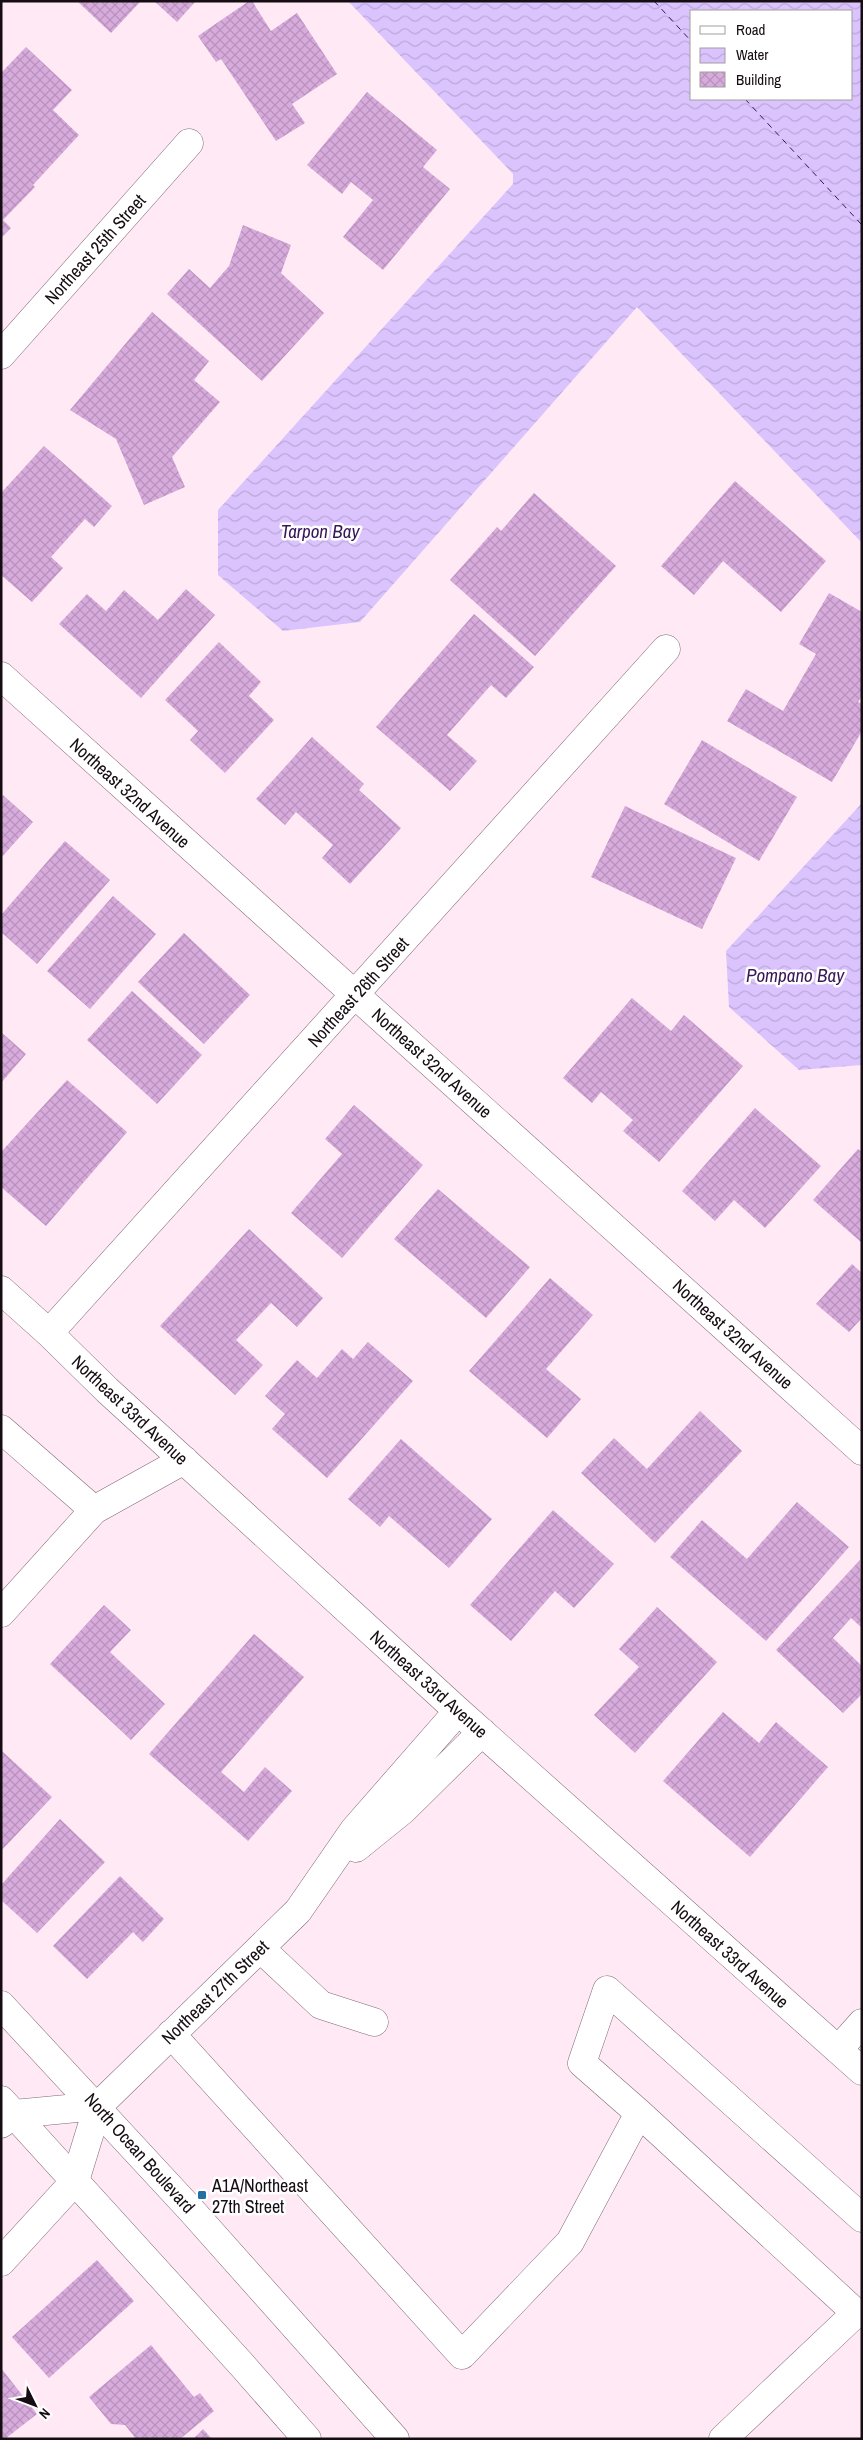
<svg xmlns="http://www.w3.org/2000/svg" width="863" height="2440" viewBox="0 0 863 2440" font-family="'Archivo Narrow',sans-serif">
<defs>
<pattern id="water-waves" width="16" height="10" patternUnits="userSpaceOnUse" patternTransform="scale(1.25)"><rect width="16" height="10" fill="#dbc4fe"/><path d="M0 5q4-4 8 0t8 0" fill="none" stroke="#bba7d9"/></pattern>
<pattern id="building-cross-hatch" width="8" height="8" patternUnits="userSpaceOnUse" patternTransform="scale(1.25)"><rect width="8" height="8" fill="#d7abdc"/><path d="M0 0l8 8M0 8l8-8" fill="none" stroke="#b892bc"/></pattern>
</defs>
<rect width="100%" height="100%" fill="#ffe9f5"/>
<path fill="url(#water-waves)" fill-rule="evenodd" d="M348 1H862V543L637 307 360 622 283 631 218 575V510L513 184V174ZM692 11H852V99H692Z
M862 803V1065L799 1070 729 1007 726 951Z"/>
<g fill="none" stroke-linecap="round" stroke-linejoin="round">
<path stroke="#381759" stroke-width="1" stroke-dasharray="6 5" stroke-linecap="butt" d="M654 1 692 42
M745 99 862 225"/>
</g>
<path fill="url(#building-cross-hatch)" d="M77 1H141L111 33Z
M154 1H196L177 22Z
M249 1H252L271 31 297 13 337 74 292 104 305 123 276 141 221 59 216 62 198 36Z
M26 47 72 90 53 110 79 135 33 185 35 187 3 220 11 228 1 238V73Z
M367 92 437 150 423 167 450 189 383 270 343 237 373 200 351 182 342 194 307 165Z
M243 225 291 245 281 273 324 313 262 381 167 294 189 269 210 288 229 266Z
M152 312 209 361 194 380 220 402 172 457 185 487 144 505 116 439 70 410Z
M44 446 112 506 94 527 85 519 51 557 63 568 32 602 1 575V493Z
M735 481 826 561 781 612 723 561 694 595 661 566Z
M534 493 616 566 535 656 450 580 497 527 501 531Z
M186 589 215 615 141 698 59 624 87 594 106 611 124 590 158 620Z
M829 593 862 612V696L858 702 862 704V731L832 782 727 721 746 689 783 711 816 654 799 644Z
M474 614 534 667 506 698 491 685 447 735 477 761 450 791 376 727Z
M219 642 261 682 249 696 274 720 225 773 190 740 198 731 165 700Z
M312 737 364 784 359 790 401 828 350 884 322 858 333 845 296 812 285 825 256 799Z
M702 740 797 797 759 861 664 804Z
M3 795 33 822 1 858V797Z
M625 806 736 858 702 929 591 877Z
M65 841 110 880 37 964 1 932V915Z
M113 896 156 934 90 1009 47 971Z
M184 933 250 995 204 1044 138 982Z
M132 991 202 1055 157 1104 87 1040Z
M632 998 671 1031 684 1015 743 1066 659 1162 623 1131 633 1120 601 1092 592 1103 563 1078Z
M1 1032 26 1054 1 1083Z
M67 1080 127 1132 46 1226 1 1187V1152Z
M354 1105 423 1165 342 1258 291 1213 342 1154 325 1139Z
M755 1108 821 1166 765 1228 734 1200 715 1221 682 1191Z
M858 1149 862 1152V1243L813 1200Z
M438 1189 530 1267 486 1318 394 1239Z
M249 1229 323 1298 297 1327 271 1303 236 1340 263 1365 235 1395 160 1326Z
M852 1264 862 1273V1318L849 1332 816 1304Z
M550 1278 593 1315 546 1369 581 1399 547 1438 469 1371Z
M368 1342 413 1381 327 1478 272 1429 285 1414 265 1396 297 1360 317 1378 342 1349 353 1359Z
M700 1411 742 1451 655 1543 581 1473 614 1438 647 1469Z
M401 1439 492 1519 449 1568 389 1516 380 1527 348 1499Z
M797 1502 849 1547 766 1641 670 1557 702 1520 747 1559Z
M553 1510 614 1564 574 1608 555 1591 511 1641 470 1605Z
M860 1560 862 1628 851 1618 833 1638 862 1666V1694L843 1713 776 1650Z
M104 1605 131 1630 110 1652 165 1704 131 1740 50 1664Z
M657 1607 717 1662 635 1753 594 1715 639 1667 619 1649Z
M254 1634 304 1677 221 1772 244 1792 265 1767 292 1791 248 1841 149 1754Z
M723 1712 759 1743 776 1722 828 1767 750 1857 663 1781Z
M2 1751 52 1797 1 1851V1752Z
M60 1819 105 1862 37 1933 1 1900V1885Z
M120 1876 164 1919 143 1942 133 1932 87 1979 53 1946Z
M97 2260 134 2301 49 2378 12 2337Z
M151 2345 194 2397 200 2393 214 2411 180 2439H136L125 2425 111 2424 89 2397Z
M1 2368 37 2414 5 2439H1Z
M203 2429 212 2439H193Z"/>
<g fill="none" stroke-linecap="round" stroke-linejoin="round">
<defs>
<path id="minor" d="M1 355 189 143
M1 676 862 1451
M1 1290 49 1333 107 1390 458 1711 862 2071
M49 1333 666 649
M1 1429 94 1510 184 1460
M1 1613 94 1510
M356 1848 403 1810 482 1732
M260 1948 321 2005 374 2022
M171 2034 462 2355 570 2242 639 2113 856 2313 723 2439
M838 2050 862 2023
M639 2113 582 2063 607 1990 862 2218
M1 2124 14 2114 98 2106
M1 2262 75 2181 98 2106 298 1911 354 1830 458 1711"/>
<path id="major" d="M1 2005 191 2210 395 2439
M1 2100 242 2365 307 2439"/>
</defs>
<use href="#minor" stroke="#816a77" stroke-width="29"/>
<use href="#major" stroke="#816a77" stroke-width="29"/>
<use href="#minor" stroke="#fff" stroke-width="28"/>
<use href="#major" stroke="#fff" stroke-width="28"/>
</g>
<rect fill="#226fa2" stroke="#fff" stroke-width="2" x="197" y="2190" width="10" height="10" rx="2.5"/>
<g text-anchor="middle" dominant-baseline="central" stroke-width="5" stroke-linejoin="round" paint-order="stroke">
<g font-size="18" fill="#150d12" stroke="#fff">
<text transform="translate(95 249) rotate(-48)">Northeast 25th Street</text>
<text transform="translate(130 793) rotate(42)">Northeast 32nd Avenue</text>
<text transform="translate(358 992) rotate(-48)">Northeast 26th Street</text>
<text transform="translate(432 1063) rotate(42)">Northeast 32nd Avenue</text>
<text transform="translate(733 1334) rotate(42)">Northeast 32nd Avenue</text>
<text transform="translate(130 1410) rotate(43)">Northeast 33rd Avenue</text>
<text transform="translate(429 1684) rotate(42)">Northeast 33rd Avenue</text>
<text transform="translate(730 1954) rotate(42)">Northeast 33rd Avenue</text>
<text transform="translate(215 1992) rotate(-44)">Northeast 27th Street</text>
<text transform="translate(140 2153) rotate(48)">North Ocean Boulevard</text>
</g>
<g font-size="18" fill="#150d12" stroke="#fff" text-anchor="start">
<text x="212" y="2185">A1A/Northeast<tspan x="212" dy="21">27th Street</tspan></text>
</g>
<g font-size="19" font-style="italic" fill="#381759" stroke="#fff">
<text x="320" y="531">Tarpon Bay</text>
<text x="795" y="975">Pompano Bay</text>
</g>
</g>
<rect width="863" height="2440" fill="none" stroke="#150d12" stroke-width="5"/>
<rect x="690" y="10" width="162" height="90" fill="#ffffff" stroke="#a19ea0"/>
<rect x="700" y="26" width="25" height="8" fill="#ffffff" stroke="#a19ea0"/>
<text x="736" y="35" font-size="15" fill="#150d12">Road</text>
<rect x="700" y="48" width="25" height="15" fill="url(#water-waves)" stroke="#a19ea0"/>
<text x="736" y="60" font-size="15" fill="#150d12">Water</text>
<rect x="700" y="72" width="25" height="15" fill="url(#building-cross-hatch)" stroke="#a19ea0"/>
<text x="736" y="85" font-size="15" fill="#150d12">Building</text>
<g transform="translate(35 2405) rotate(132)" stroke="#ffffff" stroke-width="4" paint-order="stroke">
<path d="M0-4L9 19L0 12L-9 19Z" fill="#150d12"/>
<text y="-8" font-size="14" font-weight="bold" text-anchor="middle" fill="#150d12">N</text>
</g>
</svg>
